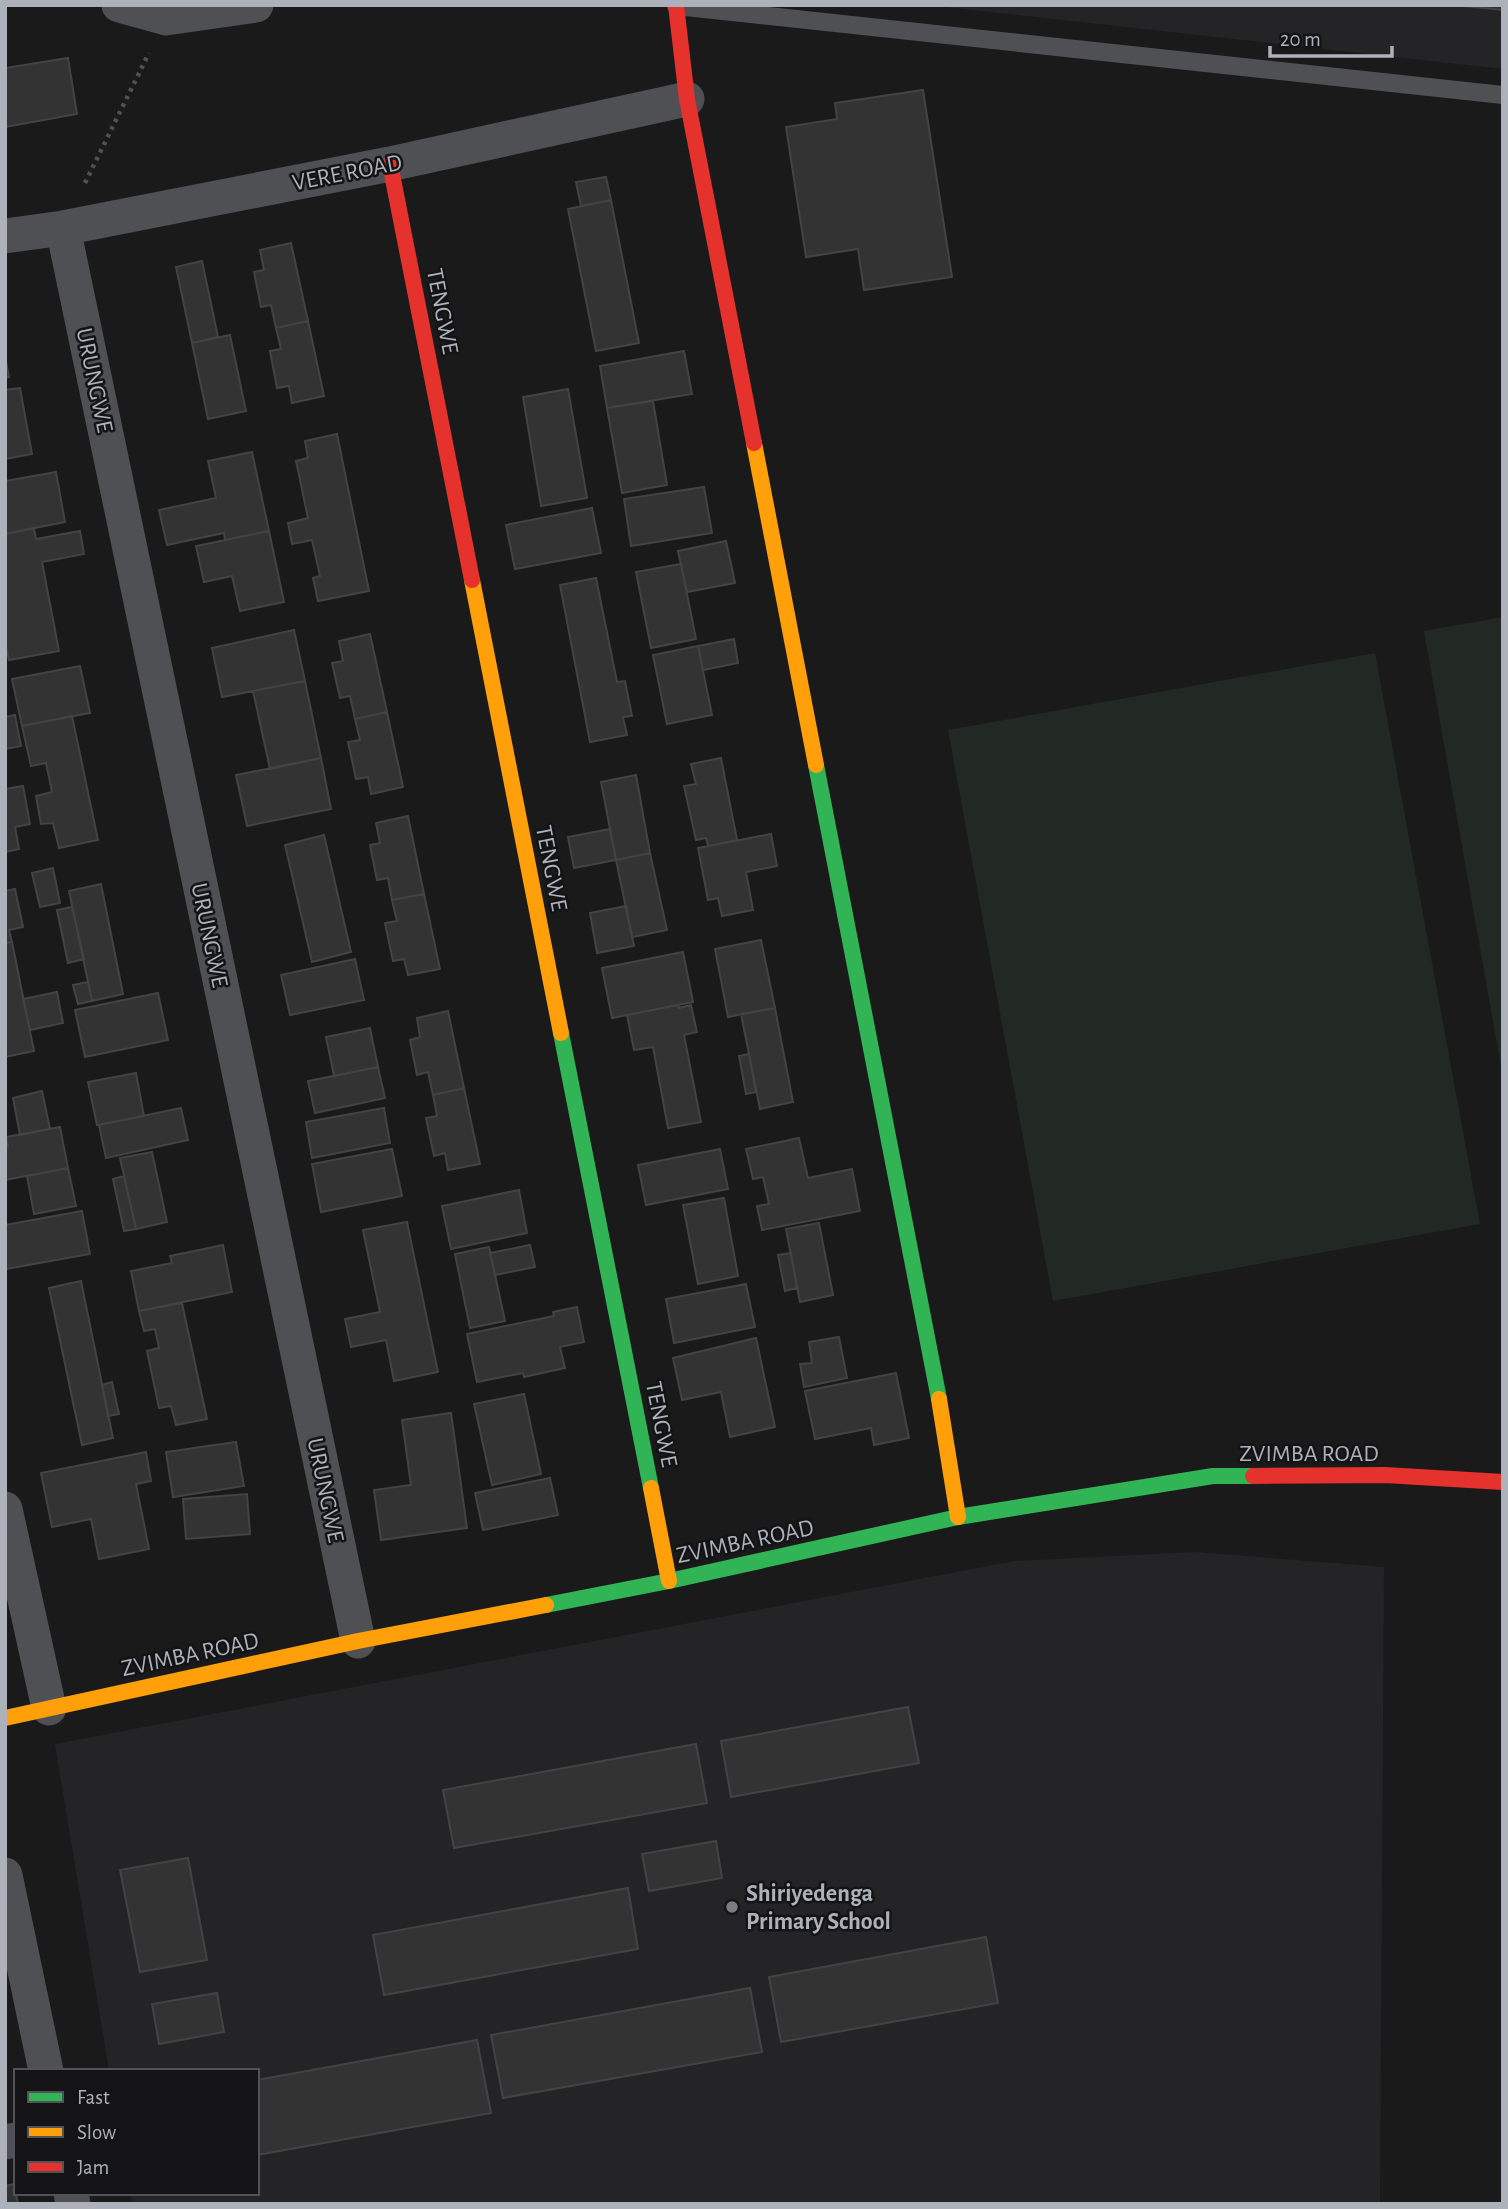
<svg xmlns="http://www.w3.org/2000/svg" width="1508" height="2209" viewBox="0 0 1508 2209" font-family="'Alegreya Sans',sans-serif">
  <rect width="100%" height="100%" fill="#1a1a1a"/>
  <path fill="#242426" d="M928,5H1503V69Z
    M1195,1552L1384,1567L1380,2204H132L130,2193H257V2071H109L55,1744L1014,1561Z"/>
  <path fill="#222924" d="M1503,617V1078L1424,631Z
    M1375,653L1480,1224L1053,1301L948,730Z"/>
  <path fill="#333334" stroke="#434346" stroke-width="2" d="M1454,5H1503V10Z
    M68,58L77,114L5,127V68Z
    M923,90L952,277L864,290L858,249L806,257L786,127L837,119L835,103Z
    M606,177L611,200L581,206L576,182Z
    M611,200L639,343L596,351L568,209Z
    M291,243L308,321L276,328L271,305L261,307L254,272L264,270L260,250Z
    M202,261L218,337L192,343L176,267Z
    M308,321L324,396L292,403L289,386L277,388L270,351L281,349L276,328Z
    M230,335L246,411L208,419L192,343Z
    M684,351L692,394L607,408L600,366Z
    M5,356L9,377L5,378Z
    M20,388L32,454L5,459V390Z
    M568,389L587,498L541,506L523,397Z
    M653,401L667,485L622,493L607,408Z
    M337,434L369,591L318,601L313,578L320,576L312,540L292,544L288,523L308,518L296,461L308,458L305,441Z
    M252,452L269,531L225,540L224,533L167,545L159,510L216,498L208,461Z
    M56,472L65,522L5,534V481Z
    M704,487L712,533L631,546L624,499Z
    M592,508L601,553L515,569L506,525Z
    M34,528L36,539L80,531L84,554L42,562L59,651L9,660L5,642V534Z
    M269,531L284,602L240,611L232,576L204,582L196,546Z
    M726,541L735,583L687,592L678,551Z
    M681,564L696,639L651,648L636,572Z
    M596,578L617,682L625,681L632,716L623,717L627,735L590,742L560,585Z
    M294,630L305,681L222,697L212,648Z
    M370,634L387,712L355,719L350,696L340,698L332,663L343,661L339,641Z
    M734,639L738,663L703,670L698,646Z
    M698,646L712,715L667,724L653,655Z
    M80,666L90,713L22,726L12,679Z
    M305,681L321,758L270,769L253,691Z
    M387,712L403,787L371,794L368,777L356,779L348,742L360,740L355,719Z
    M15,715L21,746L5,749V717Z
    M72,716L98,840L59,848L53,823L41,824L36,796L52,792L46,763L31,766L22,726Z
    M321,758L331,809L247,826L236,775Z
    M721,758L737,840L708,846L706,838L696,840L684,786L696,784L691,764Z
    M636,775L650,853L616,860L601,782Z
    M23,786L30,824L15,827L19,849L5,852V789Z
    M408,816L424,894L392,900L388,878L377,880L370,845L380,843L376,823Z
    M610,829L616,860L574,868L568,837Z
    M771,834L777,866L746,872L753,910L722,916L718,898L708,900L698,848Z
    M324,835L351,952L312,962L285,845Z
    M650,853L667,930L632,937L616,860Z
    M53,868L60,903L40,907L32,873Z
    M101,884L123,994L92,1001L69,891Z
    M15,889L23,927L9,930L12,942L5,943V891Z
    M424,894L440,969L408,975L404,959L393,961L385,923L397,921L392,900Z
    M626,906L634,946L597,953L590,913Z
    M72,907L84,959L68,963L57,910Z
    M761,940L775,1008L728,1017L715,949Z
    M12,942L34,1051L5,1057V943Z
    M683,952L693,1002L612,1018L602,968Z
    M355,959L364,1000L290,1015L281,975Z
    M88,982L92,1001L78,1004L73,985Z
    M57,992L63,1023L30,1030L23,999Z
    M158,993L168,1040L85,1057L75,1010Z
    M678,1005L679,1008L691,1005L697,1032L684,1035L701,1122L668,1128L653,1047L634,1050L627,1015Z
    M775,1008L793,1102L760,1109L741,1014Z
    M448,1011L464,1088L433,1095L428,1072L417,1075L410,1040L420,1037L417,1018Z
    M370,1028L378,1067L334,1076L326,1037Z
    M749,1054L756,1092L746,1094L739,1056Z
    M378,1067L385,1098L315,1113L308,1081Z
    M136,1073L144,1116L97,1125L88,1082Z
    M464,1088L480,1164L448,1170L445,1153L434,1156L426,1118L437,1116L433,1095Z
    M42,1091L50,1129L20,1135L13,1098Z
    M181,1108L188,1140L106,1158L99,1125Z
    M384,1108L390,1143L312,1158L306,1122Z
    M60,1127L68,1168L5,1180V1147L8,1146L6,1137Z
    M799,1138L808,1178L852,1169L860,1211L762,1230L757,1206L769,1204L763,1177L753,1179L746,1149Z
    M392,1149L402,1196L321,1212L312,1164Z
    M720,1149L728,1189L646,1205L638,1165Z
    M152,1152L167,1222L136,1229L120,1158Z
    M68,1168L76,1206L34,1214L27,1176Z
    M124,1176L136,1229L124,1231L113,1179Z
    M519,1190L527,1233L451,1249L442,1206Z
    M724,1198L738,1276L698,1284L683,1205Z
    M82,1211L90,1254L6,1269L5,1225Z
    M407,1222L438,1372L394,1381L386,1340L351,1347L345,1319L380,1312L363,1230Z
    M819,1223L833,1295L800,1302L786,1229Z
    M223,1245L232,1292L139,1311L131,1271L172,1263L170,1256Z
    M530,1245L535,1267L495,1275L490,1253Z
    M489,1247L505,1321L470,1328L455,1254Z
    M791,1253L797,1288L785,1291L778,1255Z
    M81,1281L113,1438L82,1445L49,1288Z
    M746,1284L755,1327L674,1343L666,1299Z
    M182,1303L207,1419L176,1425L171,1406L159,1408L147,1351L159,1348L155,1329L144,1331L139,1311Z
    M577,1307L584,1342L560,1347L565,1368L524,1377L523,1373L477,1382L467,1334L554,1316L553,1312Z
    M839,1337L847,1378L804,1387L800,1364L812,1363L809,1342Z
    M756,1338L775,1427L730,1437L721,1392L682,1400L673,1358Z
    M896,1373L909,1438L874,1445L871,1428L815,1439L805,1391Z
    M112,1382L119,1414L108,1416L102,1385Z
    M524,1394L541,1474L492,1485L474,1404Z
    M451,1413L467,1528L381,1540L374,1490L411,1485L402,1420Z
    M236,1442L244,1486L173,1497L166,1452Z
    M146,1452L151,1481L136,1484L149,1549L99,1559L91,1519L52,1527L41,1473Z
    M550,1478L558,1515L483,1530L475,1493Z
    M247,1494L250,1534L186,1539L183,1499Z
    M908,1707L919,1763L731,1797L721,1741Z
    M696,1744L707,1803L454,1848L443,1790Z
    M716,1841L722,1878L649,1891L642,1854Z
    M188,1858L207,1960L140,1972L120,1870Z
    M628,1888L638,1949L384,1995L373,1935Z
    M986,1937L998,2003L781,2042L769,1977Z
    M750,1988L762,2052L503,2098L491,2035Z
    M217,1993L224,2032L159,2044L152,2004Z
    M477,2040L491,2113L257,2155V2080Z
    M14,2184L18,2204H5V2186Z"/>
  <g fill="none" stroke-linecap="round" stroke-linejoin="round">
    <path stroke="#505154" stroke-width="4.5" stroke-dasharray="3.5 5" stroke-linecap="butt" d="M85,183L149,53"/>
    <path stroke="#4f5053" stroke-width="18" d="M676,6L1503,95"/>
    <path stroke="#4f5053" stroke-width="35" d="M119,5L166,18L256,5
      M63,228L358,1641
      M5,236L63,228L390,164L687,99
      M5,1509L49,1708
      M5,1875L46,2071
      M5,2142L16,2140
      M71,2193L73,2204"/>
    <path stroke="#30b455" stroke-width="16" d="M816,765L939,1399
      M561,1033L651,1488
      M546,1605L669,1581L958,1517L1213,1476H1253"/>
    <path stroke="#ff9f0a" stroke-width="16" d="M754,443L816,765
      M472,580L561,1033
      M939,1399L958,1517
      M651,1488L669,1581
      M5,1718L358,1641L546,1605"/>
    <path stroke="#e5322d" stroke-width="16" d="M676,5L687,99L754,443
      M390,164L472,580
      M1253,1476L1385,1475L1503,1482"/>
  </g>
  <circle fill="#7a7c82" stroke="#141416" stroke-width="2.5" cx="732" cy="1907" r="7"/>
  <g text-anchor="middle" stroke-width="5" stroke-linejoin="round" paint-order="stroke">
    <g font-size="24" fill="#adb1ba" stroke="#141416">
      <text transform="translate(347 172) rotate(-11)" y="8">VERE ROAD</text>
      <text transform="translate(443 311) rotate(79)" y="8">TENGWE</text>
      <text transform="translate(95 380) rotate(78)" y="8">URUNGWE</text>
      <text transform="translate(552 868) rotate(79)" y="8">TENGWE</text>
      <text transform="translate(210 935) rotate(78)" y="8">URUNGWE</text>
      <text transform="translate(662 1424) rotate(79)" y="8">TENGWE</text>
      <text x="1309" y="1461">ZVIMBA ROAD</text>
      <text transform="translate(326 1490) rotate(78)" y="8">URUNGWE</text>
      <text transform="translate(745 1541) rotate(-12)" y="8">ZVIMBA ROAD</text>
      <text transform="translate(190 1654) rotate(-12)" y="8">ZVIMBA ROAD</text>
    </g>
    <g font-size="24" font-weight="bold" fill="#adb1ba" stroke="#141416" text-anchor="start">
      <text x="746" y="1901">Shiriyedenga<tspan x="746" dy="28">Primary School</tspan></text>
    </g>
  </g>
  <rect width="1508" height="2209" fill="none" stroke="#adb1ba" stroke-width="14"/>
  <rect x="14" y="2069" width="245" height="126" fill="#141416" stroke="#515358" stroke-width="2"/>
  <rect x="28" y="2092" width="35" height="10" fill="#30b455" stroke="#515358" stroke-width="2"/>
  <text x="77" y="2104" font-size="21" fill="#adb1ba">Fast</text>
  <rect x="28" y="2127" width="35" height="10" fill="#ff9f0a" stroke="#515358" stroke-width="2"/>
  <text x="77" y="2139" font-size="21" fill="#adb1ba">Slow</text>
  <rect x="28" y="2162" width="35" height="10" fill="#e5322d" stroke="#515358" stroke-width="2"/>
  <text x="77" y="2174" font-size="21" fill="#adb1ba">Jam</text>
  <path d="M1270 46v10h122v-10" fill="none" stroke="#adb1ba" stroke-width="3.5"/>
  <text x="1280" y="46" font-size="21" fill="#adb1ba" stroke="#141416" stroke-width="5" paint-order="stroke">20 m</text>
</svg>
